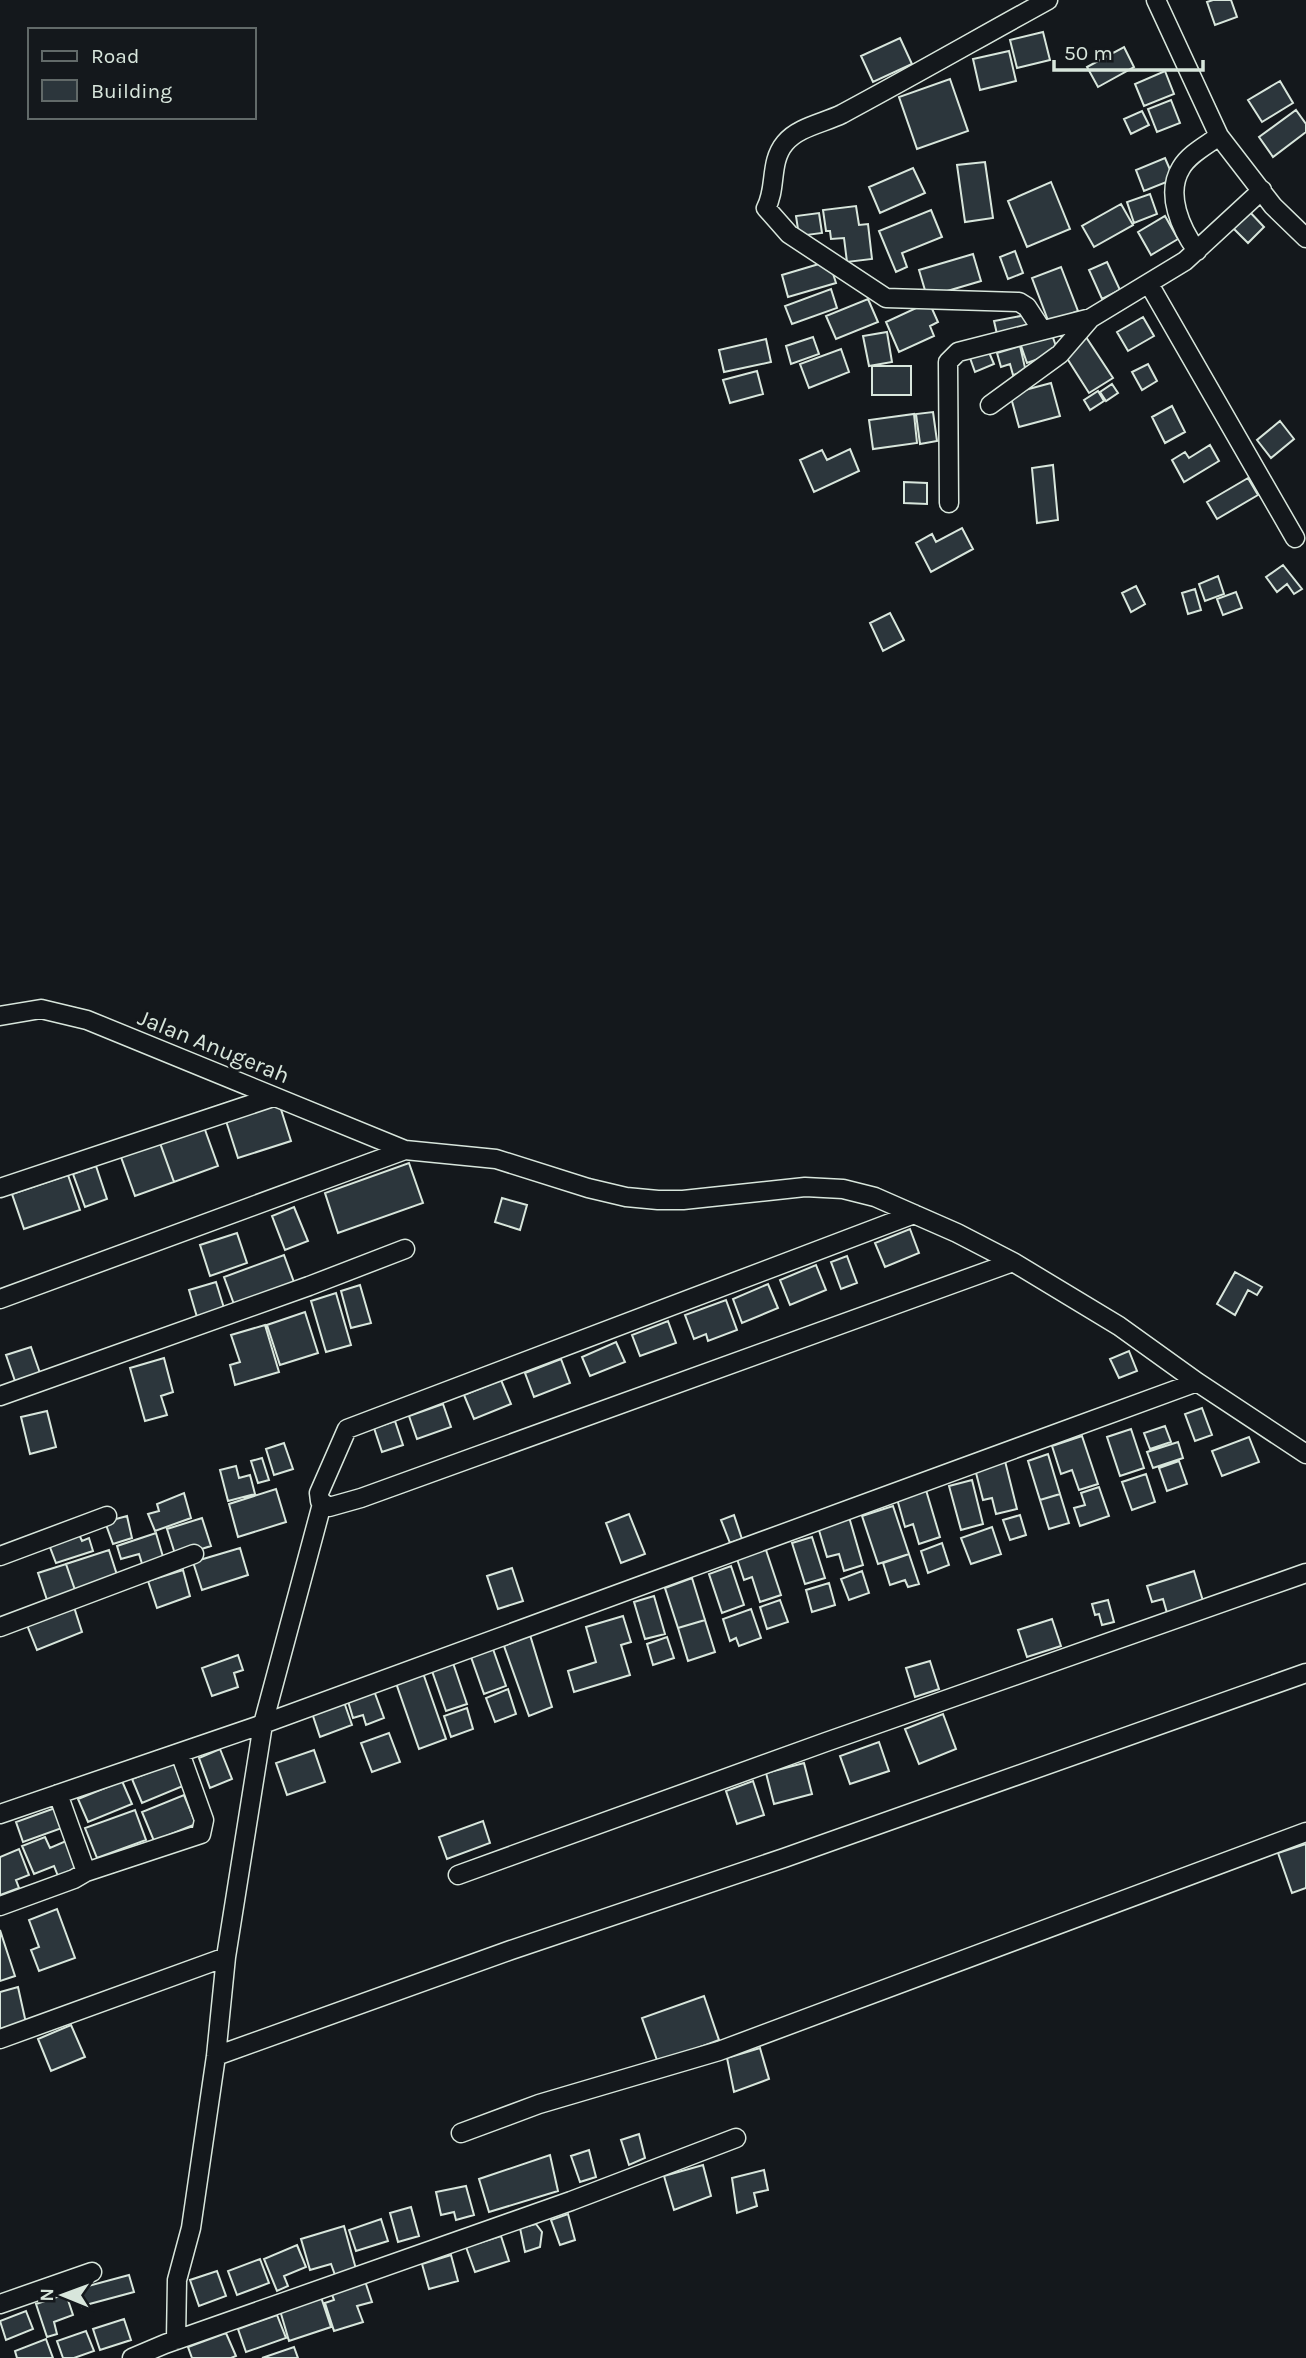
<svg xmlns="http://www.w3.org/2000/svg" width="1306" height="2358" viewBox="0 0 1306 2358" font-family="Karla,sans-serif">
  <rect width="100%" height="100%" fill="#14181c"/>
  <path fill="#2c363c" stroke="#d8e6dc" stroke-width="2" d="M1213,0H1231L1237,17L1215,25L1207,2Z
    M1043,32L1050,60L1017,68L1010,40Z
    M900,38L912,64L873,82L861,56Z
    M1124,47L1134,67L1098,87L1087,67Z
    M1009,51L1016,81L980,90L973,59Z
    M1165,71L1174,94L1144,106L1135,84Z
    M950,79L968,131L917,149L899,97Z
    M1280,81L1293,103L1262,122L1248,100Z
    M1171,100L1180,123L1157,132L1148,109Z
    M1296,110L1306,124V132L1273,157L1259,137Z
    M1142,111L1149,125L1131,134L1124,119Z
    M1165,158L1174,179L1144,191L1136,170Z
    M985,162L993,218L965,222L957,165Z
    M913,168L925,193L880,213L869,187Z
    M1051,182L1070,229L1027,247L1008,201Z
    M1150,194L1157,214L1134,223L1127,202Z
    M1121,204L1133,225L1094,247L1082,226Z
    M856,206L859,225L868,224L872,259L847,262L844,238L831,239L830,231H826L823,210Z
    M931,210L942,237L902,253L907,267L896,272L879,231Z
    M1248,210L1264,227L1248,243L1231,226Z
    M819,213L822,233L799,236L796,216Z
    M1165,216L1178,239L1151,255L1138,232Z
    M1015,251L1023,273L1008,279L1000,257Z
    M973,254L981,281L927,297L919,270Z
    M829,261L836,283L788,297L782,275Z
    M1107,262L1120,290L1102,299L1089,270Z
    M1061,267L1078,311L1049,323L1032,278Z
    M831,289L837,308L792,324L785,306Z
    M868,299L878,322L836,339L826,316Z
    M929,302L938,322L930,326L934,336L899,352L886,322Z
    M1026,315L1029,328L997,334L994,321Z
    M1143,317L1154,336L1128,351L1117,332Z
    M1050,329L1058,352L1027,363L1019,340Z
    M887,332L892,362L869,366L863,336Z
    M813,337L819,354L791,364L786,346Z
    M1086,337L1113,378L1089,393L1063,352Z
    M766,339L771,362L724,372L719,350Z
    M1020,346L1026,372L1013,375L1010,364L1001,367L997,353Z
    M841,349L849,372L809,388L800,364Z
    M988,350L994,364L975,372L970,358Z
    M1148,364L1157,381L1142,390L1132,372Z
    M872,366H911V395H872Z
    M757,371L763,394L730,403L723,380Z
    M1051,383L1060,416L1019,427L1010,394Z
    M1112,384L1118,393L1106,401L1100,392Z
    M1098,391L1104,401L1090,410L1084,400Z
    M1172,406L1185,432L1165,443L1152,417Z
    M933,412L937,441L920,444L916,414Z
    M914,414L917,443L873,449L869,420Z
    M1280,421L1294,439L1271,458L1257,440Z
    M1210,445L1219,461L1184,482L1172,460L1185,452L1189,458Z
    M850,449L859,471L814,492L800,460L822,450L827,460Z
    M1053,465L1058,520L1037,523L1032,468Z
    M1248,478L1258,495L1217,519L1207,502Z
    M904,482L927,483V504L904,503Z
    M962,528L973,549L931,572L916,543L932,534L936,542Z
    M1283,565L1302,589L1294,594L1287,584L1277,592L1266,577Z
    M1218,576L1224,594L1205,601L1199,584Z
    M1136,586L1145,604L1131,612L1122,593Z
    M1195,589L1201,610L1188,614L1182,593Z
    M1236,592L1242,608L1223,615L1217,599Z
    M890,613L904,640L883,651L870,623Z
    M279,1103L291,1141L238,1158L226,1121Z
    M204,1127L218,1166L174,1182L160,1143Z
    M160,1143L174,1182L135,1196L121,1157Z
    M409,1163L423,1203L338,1233L325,1193Z
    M96,1166L107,1199L85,1207L73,1174Z
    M68,1175L80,1210L24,1229L12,1194Z
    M502,1198L527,1205L520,1230L495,1222Z
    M294,1207L308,1241L285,1250L272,1216Z
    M910,1229L919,1253L885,1267L875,1243Z
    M237,1233L247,1263L210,1276L200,1245Z
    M284,1255L295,1285L235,1307L224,1277Z
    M847,1256L857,1283L841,1289L831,1262Z
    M816,1265L826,1290L790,1305L780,1280Z
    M1235,1272L1262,1287L1257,1295L1248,1290L1235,1315L1217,1304Z
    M216,1282L224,1308L197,1317L189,1290Z
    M768,1284L778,1308L742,1323L733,1299Z
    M360,1285L371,1323L351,1328L341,1291Z
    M336,1293L351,1345L326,1352L311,1301Z
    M726,1300L737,1330L708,1341L706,1334L694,1339L685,1315Z
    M305,1312L318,1353L280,1365L267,1325Z
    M668,1321L676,1343L640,1356L632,1335Z
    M265,1325L279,1372L235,1385L230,1365L240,1362L231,1335Z
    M616,1342L625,1362L590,1376L582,1357Z
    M31,1347L40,1373L15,1381L6,1355Z
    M1129,1351L1137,1371L1119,1378L1110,1359Z
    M164,1358L173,1392L161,1396L167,1415L145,1421L130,1368Z
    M561,1359L570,1383L534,1397L525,1373Z
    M501,1380L511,1404L474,1419L464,1395Z
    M443,1404L451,1427L417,1439L409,1416Z
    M1202,1408L1212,1435L1195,1441L1185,1414Z
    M47,1411L56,1447L30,1454L21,1417Z
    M395,1421L403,1445L382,1452L374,1428Z
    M1165,1426L1171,1442L1150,1449L1144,1433Z
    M1131,1429L1144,1468L1120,1476L1107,1437Z
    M1082,1436L1098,1484L1079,1490L1072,1470L1061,1474L1052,1446Z
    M1249,1437L1259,1462L1222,1476L1212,1451Z
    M1178,1442L1183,1458L1153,1468L1147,1452Z
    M284,1443L293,1469L274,1475L266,1449Z
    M1048,1454L1060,1494L1040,1500L1028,1461Z
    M262,1458L269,1480L258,1483L251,1461Z
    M1005,1461L1017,1509L996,1514L992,1498L983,1500L975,1469Z
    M1179,1461L1187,1484L1167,1491L1159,1468Z
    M236,1466L239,1478L250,1475L255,1494L228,1501L220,1470Z
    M1146,1474L1155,1502L1132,1510L1122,1482Z
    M972,1480L983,1524L961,1530L949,1486Z
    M1099,1487L1109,1516L1080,1526L1074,1508L1085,1505L1081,1493Z
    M276,1489L286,1522L238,1537L229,1504Z
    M926,1490L940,1537L919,1544L913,1524L905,1527L897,1499Z
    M184,1493L191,1518L155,1531L148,1514L159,1511L157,1504Z
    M1060,1494L1069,1523L1049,1529L1040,1500Z
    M893,1506L909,1554L878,1564L862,1516Z
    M629,1514L645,1554L621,1563L606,1523Z
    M734,1515L742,1539L730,1543L721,1520Z
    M1020,1515L1026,1535L1010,1540L1003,1520Z
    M127,1516L132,1538L113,1544L105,1522Z
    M849,1517L863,1565L844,1571L839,1554L827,1557L818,1527Z
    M202,1518L211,1546L176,1557L167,1529Z
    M992,1527L1001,1554L971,1564L961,1538Z
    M78,1532L82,1541L89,1538L93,1551L56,1563L48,1542Z
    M156,1533L164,1560L143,1567L139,1554L121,1559L117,1546Z
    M812,1537L825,1578L805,1584L792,1543Z
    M942,1543L949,1565L928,1573L921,1551Z
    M765,1547L781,1595L760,1602L752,1577L744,1580L736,1556Z
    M240,1548L248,1575L202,1590L193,1562Z
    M109,1550L117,1575L75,1590L66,1564Z
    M909,1554L919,1584L908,1587L905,1580L890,1585L883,1563Z
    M66,1564L75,1590L47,1600L38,1573Z
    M731,1566L744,1605L722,1613L709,1574Z
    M512,1568L523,1601L498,1609L487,1576Z
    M183,1570L190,1596L157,1608L148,1581Z
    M862,1571L869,1593L849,1600L841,1579Z
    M1194,1571L1203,1601L1167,1613L1163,1599L1152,1602L1147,1586Z
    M692,1578L705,1620L678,1628L665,1588Z
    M829,1583L835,1605L812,1612L806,1590Z
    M654,1596L665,1634L645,1639L634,1602Z
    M780,1600L788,1622L767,1629L760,1607Z
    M1108,1600L1114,1622L1102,1625L1099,1614L1095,1615L1092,1604Z
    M74,1607L82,1632L37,1650L27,1625Z
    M751,1609L761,1638L739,1646L736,1638L730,1641L723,1619Z
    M623,1616L631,1642L621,1645L630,1675L574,1692L568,1671L596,1662L586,1627Z
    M1052,1619L1061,1646L1027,1657L1018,1630Z
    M705,1620L715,1652L688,1661L678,1628Z
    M530,1635L552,1707L529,1716L504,1646Z
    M667,1637L674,1658L653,1665L647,1644Z
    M493,1649L506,1686L484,1694L471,1657Z
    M238,1655L243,1670L234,1673L238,1687L212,1696L202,1668Z
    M930,1661L939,1689L915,1697L906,1668Z
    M453,1663L467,1704L446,1711L432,1671Z
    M423,1673L446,1739L419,1749L396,1683Z
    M373,1688L384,1718L366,1725L363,1715L353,1718L347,1698Z
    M508,1689L516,1714L495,1722L486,1698Z
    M343,1699L352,1725L320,1737L311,1710Z
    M467,1708L473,1729L451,1737L444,1716Z
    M943,1714L956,1749L919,1764L905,1729Z
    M389,1733L400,1762L372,1772L361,1743Z
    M879,1742L889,1771L850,1784L840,1756Z
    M220,1749L232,1779L210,1788L199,1758Z
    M314,1750L325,1782L287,1795L276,1763Z
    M174,1763L183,1786L142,1803L132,1779Z
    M804,1763L812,1794L774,1804L766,1773Z
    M122,1781L132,1804L88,1822L78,1799Z
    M753,1781L764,1815L737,1824L726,1791Z
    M184,1795L196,1824L154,1841L142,1812Z
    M55,1808L62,1828L23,1842L16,1822Z
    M135,1810L146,1840L97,1858L85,1828Z
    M483,1821L490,1843L447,1859L439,1837Z
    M45,1837L50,1848L66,1841L77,1868L58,1876L54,1866L34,1874L22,1846Z
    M1306,1844V1888L1292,1893L1278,1853Z
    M19,1849L29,1875L16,1880L19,1888L0,1895V1857Z
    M57,1909L75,1958L39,1971L31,1950L39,1947L29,1920Z
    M0,1930L15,1976L0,1981Z
    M18,1987L26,2023L0,2029V1992Z
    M704,1996L719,2040L658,2063L642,2018Z
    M71,2025L85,2057L51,2071L38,2039Z
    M760,2048L769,2079L734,2092L727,2058Z
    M639,2134L645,2158L629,2165L621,2140Z
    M589,2150L596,2177L580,2182L571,2156Z
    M550,2155L558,2191L489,2212L479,2179Z
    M703,2165L711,2196L674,2210L664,2176Z
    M764,2170L768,2190L754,2193L757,2206L737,2213L732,2178Z
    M466,2186L474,2215L456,2220L454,2212L441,2215L436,2192Z
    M411,2207L419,2236L398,2242L390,2213Z
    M568,2214L575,2240L560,2245L551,2220Z
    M381,2219L388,2241L356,2251L349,2230Z
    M536,2224L542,2232L540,2247L525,2252L520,2228Z
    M344,2226L356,2269L335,2275L331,2264L310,2270L301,2239Z
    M501,2236L509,2261L475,2272L466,2247Z
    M297,2245L306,2267L284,2276L288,2286L277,2291L264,2259Z
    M451,2255L458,2281L429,2289L422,2264Z
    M260,2259L269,2283L237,2295L228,2271Z
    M217,2271L226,2296L199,2306L190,2280Z
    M129,2275L134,2292L82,2306L77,2289Z
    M365,2281L372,2302L357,2306L363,2322L334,2331L325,2303L334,2300L331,2292Z
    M66,2294L73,2315L54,2322L57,2334L47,2337L36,2304Z
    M320,2294L331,2327L289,2341L279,2307Z
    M26,2311L33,2329L6,2340L0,2321Z
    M277,2315L286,2338L246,2352L238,2329Z
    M124,2319L131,2340L100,2350L93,2329Z
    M86,2331L94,2351L74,2358H63L57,2341Z
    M226,2333L236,2356L231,2358H192L188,2347Z
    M46,2339L53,2358H17L15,2351Z
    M294,2347L298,2358H262Z"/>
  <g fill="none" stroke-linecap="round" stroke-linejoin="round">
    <g stroke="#d8e6dc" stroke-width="21">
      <path id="street" d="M1156,0L1219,136L1273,206L1306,238
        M1197,251C1181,229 1165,194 1181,168C1189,154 1207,145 1219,136
        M1149,284L1295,538
        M1042,330L1027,307L1019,302L886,298L789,234L766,208C777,188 769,162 785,143C798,127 824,123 842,114C911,77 979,38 1048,0
        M990,405L1060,354L1091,318L1185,261L1262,190
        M949,503L948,362L958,352L1091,318
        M0,1016L41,1009L87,1020L405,1150
        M0,1188L273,1097
        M914,1214L347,1429L319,1493L320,1501L329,1507L361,1498L1013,1262
        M0,1299L405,1150L496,1159L588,1188L626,1197L658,1200H683L805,1187L843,1189L875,1197L957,1233L1013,1262L1119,1326L1197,1382L1306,1454
        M0,1396L309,1286L405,1249
        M0,1556L107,1516
        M0,1627L194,1554
        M0,1814L263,1724L1197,1382
        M86,1872L201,1834L204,1820L180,1753
        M458,1875L826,1742L1306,1573
        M0,1906L74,1879L86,1872L58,1794
        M0,2039L226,1957
        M216,2056L511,1950L784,1858L1306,1673
        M461,2133L539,2104L719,2051L1306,1832
        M0,2304L92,2272
        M176,2340L177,2280L191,2228L216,2056L226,1957L263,1724L322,1504
        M132,2358L165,2344L571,2201L736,2138"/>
    </g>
    <use href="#street" stroke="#14181c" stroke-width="18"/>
  </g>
  <g text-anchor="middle" stroke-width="5" stroke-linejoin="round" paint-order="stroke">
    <g font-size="23" fill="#d8e6dc" stroke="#14181c">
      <text transform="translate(214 1046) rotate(22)" y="8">Jalan Anugerah</text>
    </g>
  </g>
  <rect x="28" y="28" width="228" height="91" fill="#14181c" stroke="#626a69" stroke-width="2"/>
  <rect x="42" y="51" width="35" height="10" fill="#14181c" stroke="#626a69" stroke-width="2"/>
  <text x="91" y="63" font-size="21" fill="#d8e6dc">Road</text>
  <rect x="42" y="80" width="35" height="21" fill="#2c363c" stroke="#626a69" stroke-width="2"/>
  <text x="91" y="98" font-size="21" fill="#d8e6dc">Building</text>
  <g transform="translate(63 2295) rotate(271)" stroke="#14181c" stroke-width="5" paint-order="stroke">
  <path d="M0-5L12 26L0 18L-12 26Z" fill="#d8e6dc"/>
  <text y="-10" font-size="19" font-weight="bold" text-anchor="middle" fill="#d8e6dc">N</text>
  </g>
  <path d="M1054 60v10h149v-10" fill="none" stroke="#d8e6dc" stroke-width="3.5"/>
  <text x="1064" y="60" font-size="21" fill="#d8e6dc" stroke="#14181c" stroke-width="5" paint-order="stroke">50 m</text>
</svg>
